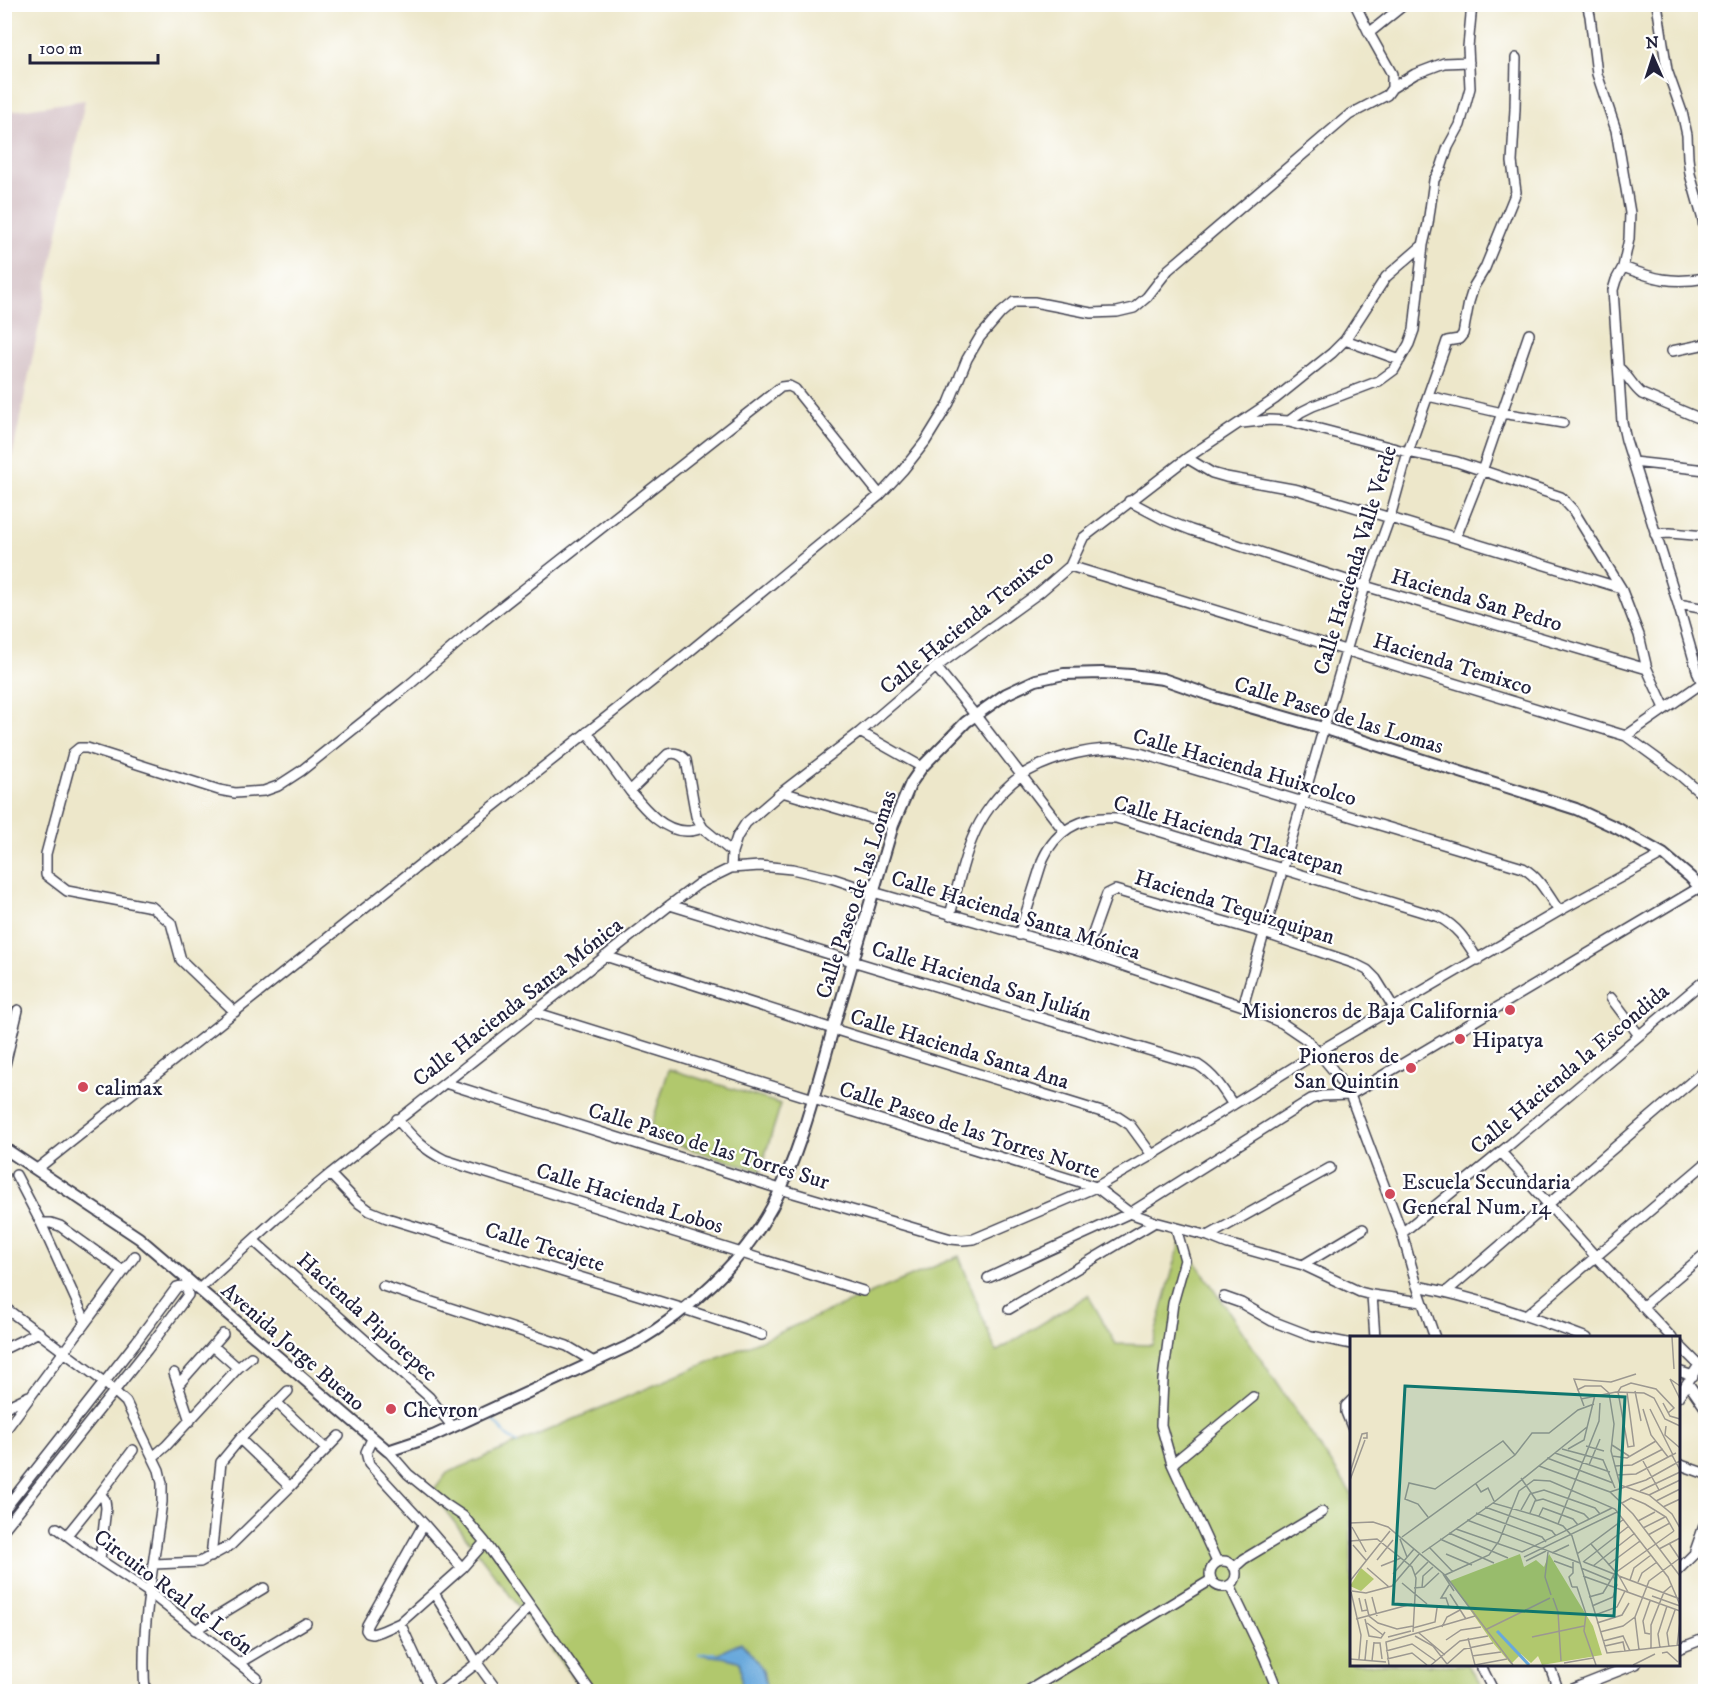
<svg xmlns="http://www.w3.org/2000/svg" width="1710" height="1696" viewBox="0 0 1710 1696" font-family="'IM FELL DW Pica',serif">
  <rect width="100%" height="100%" fill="#fff"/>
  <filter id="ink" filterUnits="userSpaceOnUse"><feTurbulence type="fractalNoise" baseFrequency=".0167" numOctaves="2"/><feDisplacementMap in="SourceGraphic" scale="12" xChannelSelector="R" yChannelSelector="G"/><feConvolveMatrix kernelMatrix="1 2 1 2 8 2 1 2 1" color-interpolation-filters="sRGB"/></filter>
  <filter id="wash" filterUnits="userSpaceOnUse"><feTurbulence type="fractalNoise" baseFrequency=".008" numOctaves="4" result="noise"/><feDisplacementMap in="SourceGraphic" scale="24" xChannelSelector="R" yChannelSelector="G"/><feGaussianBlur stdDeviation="1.35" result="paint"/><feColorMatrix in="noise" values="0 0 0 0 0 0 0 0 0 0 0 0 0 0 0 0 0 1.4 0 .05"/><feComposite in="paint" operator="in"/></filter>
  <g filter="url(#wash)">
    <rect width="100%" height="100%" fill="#ede7ca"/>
    <path fill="#d2bec2" d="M85,100L5,492V112Z"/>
    <path fill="#b1c86d" stroke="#6a7554" stroke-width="1.5" d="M669,1069L781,1104L760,1171L648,1136Z
      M1181,1240L1351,1493L1352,1664L1467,1665L1486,1691H583L432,1493L447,1473L959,1256L996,1352L1088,1295L1116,1344L1152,1345Z"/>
    <path fill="#69a9dc" stroke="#46668c" stroke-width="1.5" d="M741,1643C745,1647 762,1666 763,1671C765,1678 765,1685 768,1691H742L740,1662C727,1656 713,1657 699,1654L718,1653Z"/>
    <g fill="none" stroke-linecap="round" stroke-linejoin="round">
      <path stroke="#69a9dc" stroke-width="2" d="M490,1417L507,1436L517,1443
        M699,1654L715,1653"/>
    </g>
  </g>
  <g filter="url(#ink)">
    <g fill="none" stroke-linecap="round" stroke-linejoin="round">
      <g stroke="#404050" stroke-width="12">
        <path id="minor" d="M1355,4L1369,33L1392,74V88
          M1587,4L1590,16L1597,74L1616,130L1630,213L1629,239L1623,267L1616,280L1613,290L1622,422L1626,440L1678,604L1698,674L1702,683L1706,685
          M1657,4L1667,70L1682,112L1687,135L1688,158L1690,174L1703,220L1706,244
          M1369,33L1405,4
          M1623,267C1655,279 1671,284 1706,278
          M1345,340L1400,360
          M1672,351L1706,344
          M1618,367C1628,375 1632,386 1642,394L1706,421
          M1428,396L1502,413L1563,423
          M1289,421L1301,412L1313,406L1379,381L1394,370L1409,344L1414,330L1423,245L1428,224L1434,180L1441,168L1448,147L1460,125L1470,88L1468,47L1472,4
          M1242,423L1270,420L1289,421L1408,452L1457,462L1561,497L1573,510L1621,588L1639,635L1647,669L1665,708
          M1187,458L1212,473L1226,477L1298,490L1621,588
          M1633,462L1706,470
          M1129,501L1163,519L1191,530L1365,586L1647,669
          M1655,534L1670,533L1706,536
          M1456,537L1482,471L1529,334
          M1070,566L1626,736L1681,776L1706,798
          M1678,604L1706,609
          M936,667L976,716L1064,831
          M587,732L630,791L668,754C676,752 680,754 686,760L696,816L703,828L732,852
          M860,732L922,767
          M1626,736L1702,683H1706
          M630,791C644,808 664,833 689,831C694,831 699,829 703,828
          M782,792L893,825
          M731,868L732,852L737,837L746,823L782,792L860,732L936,667L1040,592L1070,566L1083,538L1187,458L1275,399L1332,353L1345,340L1386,277L1423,245
          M670,905L852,961L1198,1065C1214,1075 1223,1089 1233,1105
          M950,915C957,890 962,863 972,839C981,816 999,792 1019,777C1043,760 1086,748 1116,749C1125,750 1134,752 1143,754L1523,868C1540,878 1548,895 1559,911
          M1019,935L1043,859C1057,828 1084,816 1116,818L1439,917C1459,928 1466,941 1478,960
          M1086,953L1107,894L1115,890L1264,933L1353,963L1367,970L1376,979L1394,1008
          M605,956L833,1029L1118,1117L1130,1125L1152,1155
          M1611,998L1638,1034
          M1243,1006L1365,586L1390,517L1408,452L1445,347L1447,341L1459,339L1463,334L1469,302L1474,286L1485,268L1516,192L1512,162L1515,109L1516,58
          M235,1012L181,960L171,923L152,907L67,891L46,875V854L73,753L79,748H87L219,790L235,793L264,791L278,786L301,771L409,685L482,622L781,387L789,386L795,389L880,495
          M534,1012L1096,1187L1130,1213L1155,1222L1208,1236L1228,1244L1303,1265L1360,1292L1372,1295L1422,1302
          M4,1069L18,1010
          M445,1083L780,1189L951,1239L962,1240L974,1239L1096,1187L1152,1155L1318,1052L1559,911L1663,854
          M397,1119C413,1138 423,1149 445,1160L863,1291
          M1501,1152L1596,1257L1672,1338
          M37,1169L467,827L684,656L880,495L903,470L925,442L949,403L967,359L980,337L1001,313L1014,302H1034L1091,313L1117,312L1134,308L1147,297L1168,270L1349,115L1387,95L1392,88L1415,74L1444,63L1469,62
          M330,1174L356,1201L370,1211L387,1218L684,1309L762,1335
          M16,1175L41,1223L86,1322
          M41,1223H51L60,1226L123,1271
          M1176,1228L1185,1260L1173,1303L1163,1380L1161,1425L1172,1464L1217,1562
          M1402,1233L1501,1152L1706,979
          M1208,1236L1330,1168
          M253,1240L429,1397L452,1426
          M1303,1265L1363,1229
          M988,1278L1130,1213L1311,1099L1322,1096L1350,1095L1700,887
          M383,1286L567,1346L594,1362
          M1417,1286C1475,1297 1531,1317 1587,1338
          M199,1289L276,1219L330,1174L670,905L698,884L731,868L760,866L792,869L831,878L873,892L1086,953L1243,1006L1282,1023L1307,1040L1318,1052L1333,1070L1350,1095L1402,1233L1417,1286L1435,1338
          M1446,1292L1706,1069
          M1372,1295L1375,1338
          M1224,1297L1241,1303L1272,1321L1311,1336L1352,1344
          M4,1307L104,1382L126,1402L159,1470L162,1483V1502C154,1564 140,1629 145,1692
          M1642,1307L1706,1253
          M1009,1309L1155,1222
          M1526,1316L1706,1163
          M1678,1344L1699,1365L1706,1369
          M213,1346L238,1368
          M4,1349L39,1332
          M1678,1371L1693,1376
          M174,1373L190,1421
          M1688,1383L1706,1409
          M178,1385L223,1334
          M1678,1397L1699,1365L1706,1360
          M1352,1400L1346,1406V1412L1352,1427
          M276,1402L326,1449
          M4,1408L29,1396
          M4,1432L135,1256
          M240,1439L290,1487
          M372,1439L366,1452L369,1464L424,1524L462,1568
          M388,1451L408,1474L445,1504L463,1516L485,1542L591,1692
          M153,1457L166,1446L238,1368L251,1357
          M1172,1464L1253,1397
          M1678,1464L1706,1474
          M4,1510L136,1342L177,1287C184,1285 188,1288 188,1295L147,1350L4,1529
          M424,1524L367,1625L366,1630L368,1633L373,1634L382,1631L400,1623L462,1568L485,1542
          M57,1528L100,1560L150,1593L257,1678
          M67,1535L100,1494L133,1450
          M211,1557L221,1462L240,1439L288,1391
          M100,1560L106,1508L105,1500L100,1494
          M1210 1574a13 13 0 1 1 26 0a13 13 0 1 1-26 0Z
          M154,1564L200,1562L231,1545L290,1487L339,1436
          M1235,1567L1244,1559L1322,1512
          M1678,1570L1694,1554L1706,1520
          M1230,1586L1265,1659L1278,1692
          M434,1593L477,1663L498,1692
          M400,1623L432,1692
          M195,1630L264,1588
          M1678,1649L1706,1638
          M239,1663L306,1623
          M1480,1664L1494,1692
          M1549,1664L1559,1692
          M440,1692L477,1663L530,1606
          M1026,1692L1211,1580
          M1565,1692L1636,1664"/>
      </g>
      <g stroke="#404050" stroke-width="14">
        <path id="major" d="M4,1148L139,1238L388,1451L433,1436L635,1343C689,1311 742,1263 772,1207C802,1149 817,1084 835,1022C854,956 874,891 893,825L911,783L922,767L966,722L1006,694L1036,680L1064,674L1102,673L1131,675L1163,679L1215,697L1323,728L1576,809L1617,828L1663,854L1690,877L1706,894"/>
      </g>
      <use href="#minor" stroke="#fff" stroke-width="9"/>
      <use href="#major" stroke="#fff" stroke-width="10"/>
    </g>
  </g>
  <g fill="#d1495b" stroke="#fff" stroke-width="2">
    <circle cx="1510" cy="1010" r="6"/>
    <circle cx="1460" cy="1039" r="6"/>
    <circle cx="1411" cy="1068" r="6"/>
    <circle cx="83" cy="1087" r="6"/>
    <circle cx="1390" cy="1194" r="6"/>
    <circle cx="391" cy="1409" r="6"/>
  </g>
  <g text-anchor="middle" stroke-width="4.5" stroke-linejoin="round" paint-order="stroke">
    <g font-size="22" fill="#22223b" stroke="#fff">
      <text transform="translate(1354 560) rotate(-73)" y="8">Calle Hacienda Valle Verde</text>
      <text transform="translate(1477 599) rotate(16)" y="8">Hacienda San Pedro</text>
      <text transform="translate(966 621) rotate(-39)" y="8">Calle Hacienda Temixco</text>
      <text transform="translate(1453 663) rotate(17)" y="8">Hacienda Temixco</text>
      <text transform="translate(1339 714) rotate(17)" y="8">Calle Paseo de las Lomas</text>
      <text transform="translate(1245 766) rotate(16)" y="8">Calle Hacienda Huixcolco</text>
      <text transform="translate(1229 834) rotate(16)" y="8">Calle Hacienda Tlacatepan</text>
      <text transform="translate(855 894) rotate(-72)" y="8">Calle Paseo de las Lomas</text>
      <text transform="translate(1235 906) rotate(17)" y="8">Hacienda Tequizquipan</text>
      <text transform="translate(1016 914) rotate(17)" y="8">Calle Hacienda Santa Mónica</text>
      <text transform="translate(982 980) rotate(17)" y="8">Calle Hacienda San Julián</text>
      <text transform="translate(517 1001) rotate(-38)" y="8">Calle Hacienda Santa Mónica</text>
      <text transform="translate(960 1048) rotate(17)" y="8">Calle Hacienda Santa Ana</text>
      <text transform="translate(1569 1068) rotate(-40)" y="8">Calle Hacienda la Escondida</text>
      <text transform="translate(970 1129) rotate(18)" y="8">Calle Paseo de las Torres Norte</text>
      <text transform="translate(709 1145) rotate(17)" y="8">Calle Paseo de las Torres Sur</text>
      <text transform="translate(630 1197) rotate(17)" y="8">Calle Hacienda Lobos</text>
      <text transform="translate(545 1246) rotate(17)" y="8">Calle Tecajete</text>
      <text transform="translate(368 1316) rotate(42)" y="8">Hacienda Pipiotepec</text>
      <text transform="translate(294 1346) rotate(41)" y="8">Avenida Jorge Bueno</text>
      <text transform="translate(174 1591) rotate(37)" y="8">Circuito Real de León</text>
    </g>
    <g font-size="22" fill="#22223b" stroke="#fff" text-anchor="start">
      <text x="1498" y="1018" text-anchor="end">Misioneros de Baja California</text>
      <text x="1472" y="1047">Hipatya</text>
      <text x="1399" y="1063" text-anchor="end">Pioneros de<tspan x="1399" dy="25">San Quintin</tspan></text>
      <text x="95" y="1095">calimax</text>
      <text x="1402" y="1189">Escuela Secundaria<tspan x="1402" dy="25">General Num. 14</tspan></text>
      <text x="403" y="1417">Chevron</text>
    </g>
  </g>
  <g transform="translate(1350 1336)">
    <rect width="330" height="330" fill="#ede7ca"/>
    <path d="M170,218L174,231L186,224L194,231L199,218L243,290L252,319L192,329L188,320L181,327L171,318L161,328L143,307L100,245ZM11,232L24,243L11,255L0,250Z" fill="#b1c86d"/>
    <path fill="none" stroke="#69a9dc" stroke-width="3" d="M147,295L179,329"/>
    <path fill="none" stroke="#9c9891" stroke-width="1.5" d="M322,1L324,33M330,50L320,43L330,63M227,54L235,50H251L259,57M285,55L291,85M277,56L284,110L278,111L268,56L271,51L281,47L306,53L324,72L318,77M259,57L264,88L261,115L270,149L299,159L322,178L330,192M231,63L266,56L294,57L304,62L315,83L330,90M313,67L320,80L330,83M234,70L224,43L261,46L286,38M293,73L301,99L318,121M300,73L323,119M316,90L315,99L330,112M262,109L279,120M236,110L254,115M212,113L253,124L265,152M218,113L234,104L245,59M205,117L260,136M326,117L322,119L330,134M262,120L277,122L306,105M197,122L263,147M293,125L309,154M239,129L250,103M189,130L260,156L283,178L330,240M265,130L282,129L313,113M0,137L12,98L17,97V102H13M267,139L286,138L322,119M171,142L186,164M0,144L15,104M126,148L131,156L138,152L144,165M290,155L330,136M260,156L296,144L330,125M299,159L330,144M306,165L330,153M143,167L237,91M272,167L281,162L295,168L316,181L324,195M135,171L202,195L206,200M313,171L330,163M171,174L180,158L194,154L245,172L250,178M126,177L192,201L196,206M180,177L185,165L193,163L234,178L239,183M189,180L193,172L223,183L228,189M78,181L68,168L55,163L59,147L85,153L153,105L165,119M117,184L230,227M288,185L305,176M0,187L23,186L38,191L95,239L139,219L149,205L169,155L184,144L200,145L265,173L318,241L330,269M208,188L249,85L250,67M2,191L16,216M293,192L315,181M106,193L172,216L262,172M99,197L158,222M298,199L320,187M52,201L165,119L182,97H199L228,74L244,68M50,203L57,221M90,203L144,227M0,205L27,203L62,231L66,242L63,296M319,207L329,222M241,208L269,240L330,263M3,209L16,224M79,211L103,236M309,213L330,202M198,216L195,241L201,259M72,217L143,167L188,180L213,190L222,200L257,317L330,309M202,217L219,209M96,218L122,229M227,218L274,183M174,221L267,176M27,224L43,204M176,225L196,215M204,225L223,232M233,226L279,190M234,226L264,238M258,229L290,205M31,230L51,222M243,230L285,197M17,232L39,251M231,232L260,244M43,238L64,213M93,238L104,255M65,239L78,226M95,239L163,329M233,240L330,275M269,240L278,256M280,244L284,232L301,219M0,245L40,195M288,246L292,237L307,226M52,247L77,268M99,249L91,262H96L99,271M222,251H227L236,278L234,295L246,329M222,251L219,241L223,237V226M64,252L74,251L89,237M72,252L73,240L83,231M2,255L16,257L42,250L70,217M1,256L11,299L9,323M100,258L116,283M302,260L330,270M22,261L27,280M239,261L253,257L265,237L324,195M9,262L12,275L18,274M203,262L208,276L211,325M15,263L19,280L28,287L47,293L63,290M242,270L263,261L267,249L263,239M245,279L267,271L275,255M6,283L62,268M15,283L19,300L31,302L35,296M17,287L33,299M247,287L272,279L279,267M92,291L97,281L110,274M63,292L85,286L87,272M135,294L200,262M250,296L273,290L285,281M69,297L95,319M300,298L295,297L293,285L300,265M65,300L83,310L97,328M38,301L61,295M182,301L234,290M118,302L125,329M96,304L111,294L131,291M253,305L273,300L280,315M24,307H30L32,323M255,310L273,306L275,315M327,310L330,285M319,311L317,297L325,274M301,312V289L314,256L321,250M310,312L308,298L317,270M289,314L285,281L299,245L330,222M36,315L62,308L86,325M312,317L317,316L328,326M122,320L151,316M0,323L36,326M37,323L62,317L77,329M15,324L17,304M22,325L24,306M214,327L243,322M97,328L114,313L143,307M39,329L36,306L125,280M81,329L110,305L138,300M125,329L157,323M283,329L305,318"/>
    <path fill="#0f766e" fill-opacity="0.15" stroke="#0f766e" stroke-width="3" d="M55,50L275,61L264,280L43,268Z"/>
    <rect width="330" height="330" fill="none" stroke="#22223b" stroke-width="3"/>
  </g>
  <rect width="1710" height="1696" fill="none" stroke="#fff" stroke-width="24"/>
  <g transform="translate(1653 57) rotate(357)" stroke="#ffffff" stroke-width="4.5" paint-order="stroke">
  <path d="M0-4.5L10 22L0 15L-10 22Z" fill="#22223b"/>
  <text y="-9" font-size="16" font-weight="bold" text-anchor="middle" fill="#22223b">N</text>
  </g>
  <path d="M30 54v9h128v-9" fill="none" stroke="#22223b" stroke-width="3"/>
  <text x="39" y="54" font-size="18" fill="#22223b" stroke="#ffffff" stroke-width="4.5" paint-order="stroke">100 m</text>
</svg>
